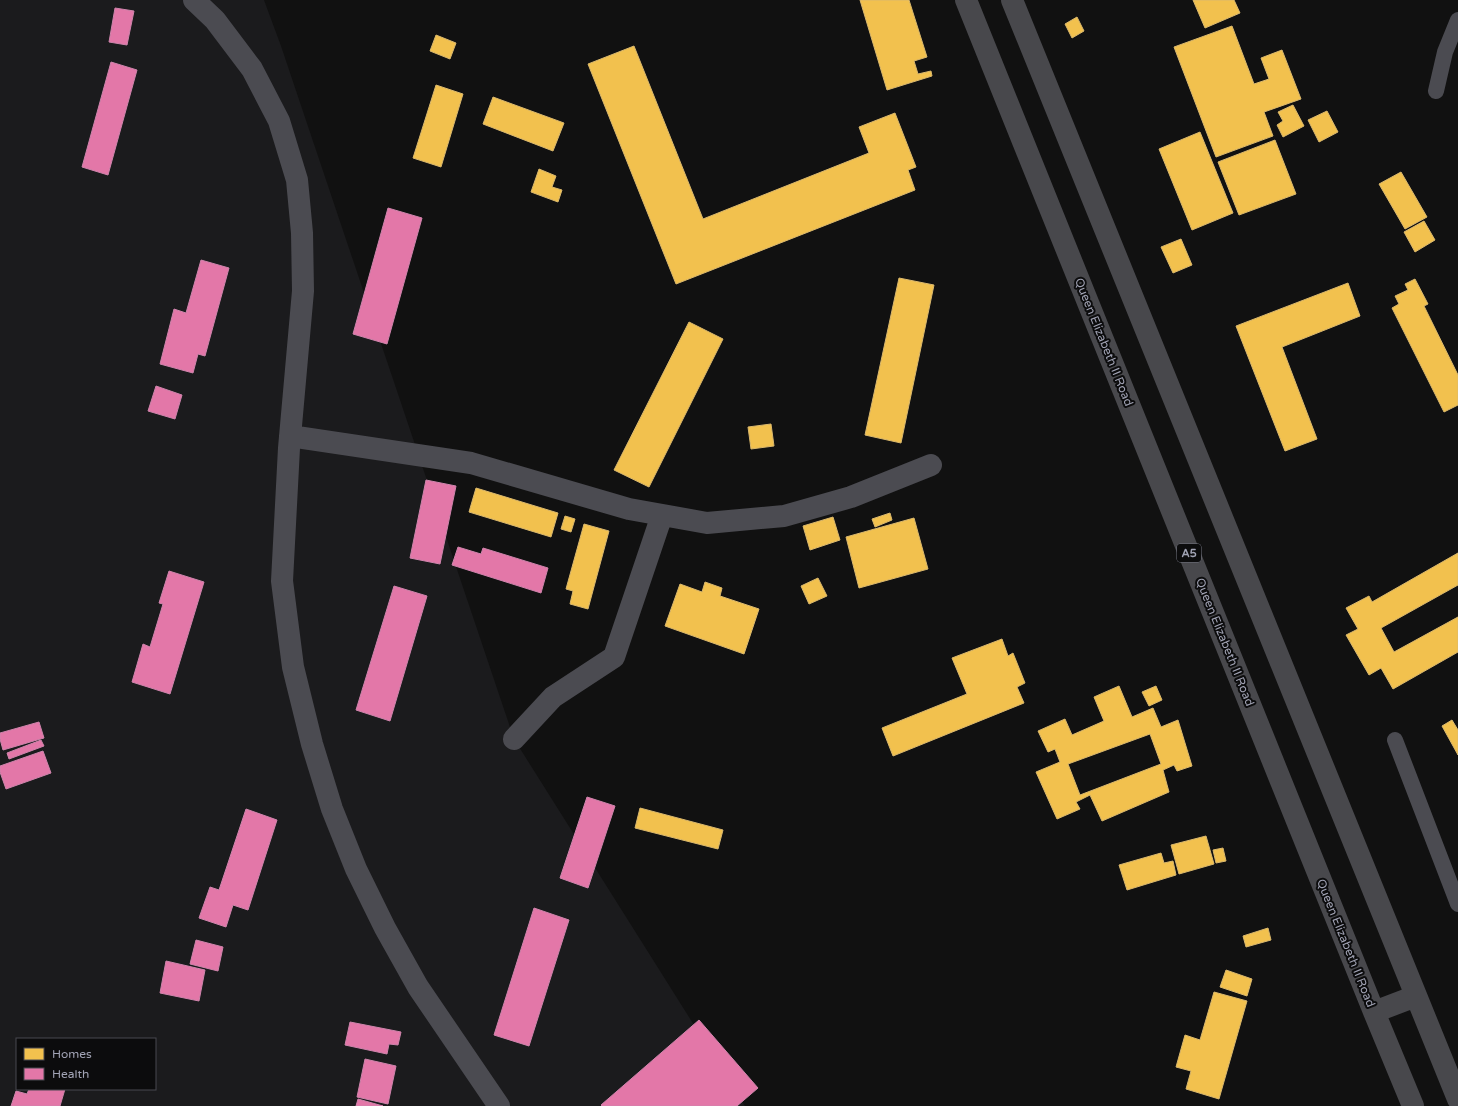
<svg xmlns="http://www.w3.org/2000/svg" width="1458" height="1106" viewBox="0 0 1458 1106" font-family="'Varela Round',sans-serif">
  <rect width="100%" height="100%" fill="#111"/>
  <path fill="#1b1b1d" fill-rule="evenodd" d="M0,0H264L281,46L514,739L745,1106H0ZM17,1039H155V1089H17Z"/>
  <path fill="#f2c14e" stroke="#dab86d" fill-rule="evenodd" d="M860,0H909L927,57L914,61L918,74L931,71L932,76L887,90Z
    M1193,0H1234L1240,13L1205,28Z
    M1077,17L1084,31L1072,38L1065,24Z
    M1232,26L1254,84L1269,79L1261,58L1282,50L1301,99L1264,112L1273,136L1216,157L1174,47Z
    M436,35L456,43L450,59L430,51Z
    M634,46L703,219L869,153L859,127L895,113L916,167L908,170L915,190L676,284L588,64Z
    M436,85L463,94L441,167L413,158Z
    M493,97L564,123L553,151L483,124Z
    M1293,105L1304,126L1283,137L1277,125L1283,121L1278,112Z
    M1327,111L1338,132L1319,142L1308,120Z
    M1200,132L1233,213L1192,230L1159,149Z
    M1275,140L1296,194L1239,215L1218,162Z
    M539,169L556,176L552,187L562,190L558,202L531,192Z
    M1401,172L1427,217L1405,229L1379,184Z
    M1424,221L1435,240L1415,252L1404,232Z
    M1181,239L1192,265L1173,273L1161,247Z
    M899,278L934,285L901,443L865,435Z
    M1415,279L1428,304L1424,306L1458,375V405L1444,412L1392,308L1399,304L1395,296L1408,290L1405,284Z
    M1348,283L1360,316L1282,347L1317,439L1285,451L1236,326Z
    M689,322L723,339L649,487L614,470Z
    M771,424L774,446L751,449L748,427Z
    M476,488L558,513L551,537L469,512Z
    M890,513L892,520L875,527L872,519Z
    M565,516L575,519L571,532L561,529Z
    M833,517L840,540L810,550L803,526Z
    M914,518L928,569L859,588L846,537Z
    M584,524L609,531L588,609L570,604L573,591L566,589Z
    M1458,553V585L1381,628L1394,652L1458,617V652L1393,689L1381,668L1369,675L1346,635L1358,629L1346,608L1369,596L1372,602Z
    M818,578L827,596L809,604L801,586Z
    M705,582L722,588L720,596L759,609L744,654L665,626L680,584L702,592Z
    M1002,639L1008,656L1013,653L1025,683L1017,687L1024,703L893,756L882,728L967,694L952,658Z
    M1119,686L1132,717L1153,708L1161,727L1178,720L1192,766L1177,771L1174,765L1163,770L1169,792L1102,821L1090,795L1076,802L1080,809L1057,819L1036,772L1060,762L1055,749L1048,752L1038,731L1065,719L1072,735L1104,721L1094,697ZM1150,734L1161,764L1080,795L1068,764Z
    M1156,686L1162,700L1149,706L1142,692Z
    M1452,720L1458,730V755L1442,726Z
    M640,808L723,830L718,849L635,828Z
    M1206,836L1214,864L1179,874L1171,845Z
    M1223,848L1226,861L1216,863L1213,850Z
    M1161,853L1164,863L1173,861L1176,875L1127,890L1119,865Z
    M1268,928L1271,940L1246,947L1243,936Z
    M1226,970L1252,979L1247,996L1220,987Z
    M1214,992L1247,1001L1219,1099L1186,1089L1191,1071L1176,1067L1185,1035L1200,1040Z"/>
  <path fill="#e377a8" stroke="#cf84ac" d="M115,8L134,11L127,45L109,42Z
    M111,62L137,70L108,175L82,167Z
    M388,208L422,218L387,344L353,334Z
    M201,260L229,268L205,356L198,354L193,373L160,364L174,309L186,313Z
    M156,386L182,395L175,419L148,411Z
    M426,480L456,486L440,564L410,558Z
    M458,547L481,554L483,548L548,568L541,593L452,565Z
    M169,571L204,582L170,694L132,682L143,644L150,647L163,604L159,603Z
    M394,586L427,596L390,721L356,710Z
    M39,722L44,738L3,750L0,739V733Z
    M41,740L44,746L9,759L7,753Z
    M43,751L51,773L6,789L0,772V766Z
    M587,797L615,806L588,888L560,878Z
    M246,809L277,820L248,910L233,905L226,927L199,918L210,887L219,890Z
    M534,908L569,920L529,1046L494,1035Z
    M196,940L223,947L218,971L190,964Z
    M166,961L205,970L199,1001L160,993Z
    M699,1020L758,1088L737,1106H602L601,1105Z
    M350,1022L401,1032L398,1045L389,1044L387,1054L345,1045Z
    M365,1059L396,1066L388,1104L357,1097Z
    M29,1089H65L60,1106H11L16,1091L27,1094Z
    M358,1099L383,1106H356Z"/>
  <g fill="none" stroke-linecap="round" stroke-linejoin="round">
    <path stroke="#4b4b51" stroke-width="16" d="M1436,91L1445,52L1458,20
      M1395,740L1458,904"/>
    <path stroke="#4b4b51" stroke-width="22" d="M194,0L215,20L252,69L279,121L297,180L302,233L303,291L289,448L282,581L293,667L312,744L332,809L356,869L385,928L418,987L499,1106
      M290,436L471,463L629,509L707,523L784,516L851,497L931,465
      M514,739L553,697L614,657L662,515"/>
    <path stroke="#48484c" stroke-width="22" d="M966,0L1374,1012L1413,1106
      M1012,0L1458,1099
      M1374,1012L1416,996"/>
  </g>
  <g text-anchor="middle" stroke-width="4" stroke-linejoin="round" paint-order="stroke">
    <rect fill="#0c0c0d" stroke="#747682" stroke-width="1" x="1177" y="544" width="24" height="18" rx="3"/>
    <g font-size="11" font-weight="bold" fill="#a1a3b4">
      <text x="1189" y="557">A5</text>
    </g>
    <g font-size="12" fill="#a1a3b4" stroke="#0c0c0d">
      <text transform="translate(1104 342) rotate(68)" y="4">Queen Elizabeth II Road</text>
      <text transform="translate(1225 642) rotate(68)" y="4">Queen Elizabeth II Road</text>
      <text transform="translate(1346 943) rotate(68)" y="4">Queen Elizabeth II Road</text>
    </g>
  </g>
  <rect x="16" y="1038" width="140" height="52" fill="#0c0c0d" stroke="#484850"/>
  <rect x="24" y="1048" width="20" height="12" fill="#f2c14e" stroke="#484850"/>
  <text x="52" y="1058" font-size="12" fill="#a1a3b4">Homes</text>
  <rect x="24" y="1068" width="20" height="12" fill="#e377a8" stroke="#484850"/>
  <text x="52" y="1078" font-size="12" fill="#a1a3b4">Health</text>
</svg>
